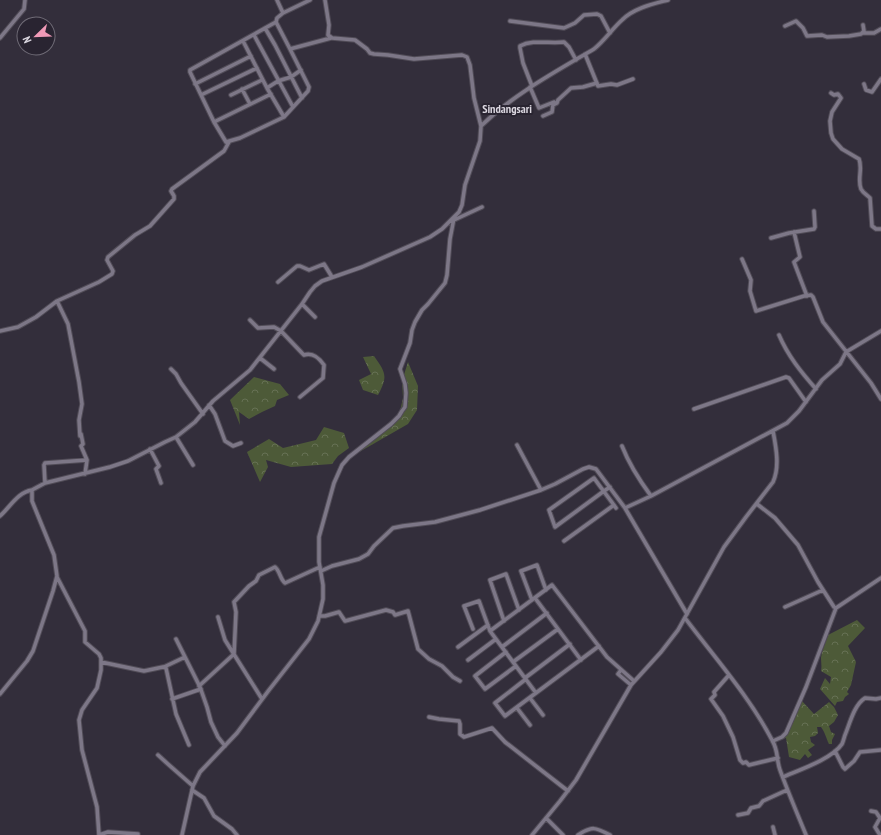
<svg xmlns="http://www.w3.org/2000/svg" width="881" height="835" viewBox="0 0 881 835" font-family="'PT Sans Narrow',sans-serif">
  <defs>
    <pattern id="forest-crowns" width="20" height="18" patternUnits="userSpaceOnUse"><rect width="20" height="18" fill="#4d5a38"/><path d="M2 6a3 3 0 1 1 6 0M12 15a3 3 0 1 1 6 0" fill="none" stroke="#667154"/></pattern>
  </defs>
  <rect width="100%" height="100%" fill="#332e3b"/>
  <path fill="url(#forest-crowns)" d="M374,356C386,373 388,376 378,395L363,390L359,380L371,374L363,357Z
    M408,362L418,386L417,410L408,424L354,455L399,415L403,398L402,381Z
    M254,377L280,384L289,395L277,400L275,406L262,412L249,419L239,412L240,425L230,400Z
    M324,427L344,433L349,448L338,456L332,464L291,467L266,460L268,467L260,482L247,452L269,439L283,448L316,440Z
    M857,620L865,628L848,646L856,662L851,685L847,692L849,694L845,697L843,701L837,702L835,706L820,689L825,678L830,684L831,677L821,671C822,666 821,662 821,658C822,650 826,642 828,635Z
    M802,701L814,714L829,702L834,707L838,715L834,722L829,726L831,732L835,734L832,740V744H829C826,738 825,732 821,727H817L818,733L815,736L810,737L811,742L815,745L808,750L812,755L808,758L805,754L800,760L789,757L786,738L782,739Z"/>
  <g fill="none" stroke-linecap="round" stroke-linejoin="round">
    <g stroke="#514c57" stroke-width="5.5">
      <path id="minor" d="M277,0L283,13
        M310,0L283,13L277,18L276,22L290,49L331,38
        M325,0L329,25L328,35L332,38L355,40L367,49L370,53L374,54L388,55L414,59L462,55L467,57L470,65L474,98L481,126
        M510,21L564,28L575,23L584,15L597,14L601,16L610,33
        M276,22L190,70V72L214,122L226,142L240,138L284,117L308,91L309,87L290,49
        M785,26L796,21L803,28L807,36L822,35L827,37L849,36L861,34L864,31L863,25
        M265,28L275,45L302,98
        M862,33H874L881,29
        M254,35L293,107
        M0,38L24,9L25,0
        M243,41L267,88L284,117
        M585,54L598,86L611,84L617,85L633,79
        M195,84L251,56
        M864,84L866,90L872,92L881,79
        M532,86L523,63L520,48V46C533,39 550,44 564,42L569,47L576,60
        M530,87L539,108L554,102
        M267,88L278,81L291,77L301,70
        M242,89L250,104
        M831,93L834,95L838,94L841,98L832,112L830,121L831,133L833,139L842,149L859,159C863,169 857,179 861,189C863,193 867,195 870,198L872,226L876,229H881
        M201,95L257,68
        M231,95L262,80
        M543,116L552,112L553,105L557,103L558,100L571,88L583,87L597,83
        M214,122L271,94
        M454,220L482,207
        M794,232L800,257L794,262L807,296
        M771,238L789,233L814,229L815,227L814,211
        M742,259L751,280L750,291L756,311L804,296L811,295L813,297L823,322L871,383L881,399
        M278,282L297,266H300L309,270L324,264L332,277
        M57,301L68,324L79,382L82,404L79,420L80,436L81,434L83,444L81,446L87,460L85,474
        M302,304L315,317
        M250,320L258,328L274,327L281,331L302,353L304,355C313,352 319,358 324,365L323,378L300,397
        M0,331L18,327L36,317L57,301L99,282L112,274L113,271L107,260L108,257L135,235L150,226L174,199V196L171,191L172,189L224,151L229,142
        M779,335C788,356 801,372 816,389
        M260,358L274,369
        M171,369L176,374L181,383L203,414
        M209,405L215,414L225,441L233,446L241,443
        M694,409L786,377L789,378L806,402
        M176,437L193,465
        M517,445L541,490
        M622,446C629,464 640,481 651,496L787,423L799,411L822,380L840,364L846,352L881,331
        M150,449L159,466L156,469L161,483
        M45,483L44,465L45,463L87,460
        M610,487L604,491L555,527L549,510L594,478C601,488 609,498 616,508
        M757,504L775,518L798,545L818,582L834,607L836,608
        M625,508L651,496
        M0,516C10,507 18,492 32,490
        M564,541L614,505
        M321,571L332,566L359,559L368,554L374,546L393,528L403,526L435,522L480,510L541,490L555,484L583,469L589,467L596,469L625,508L687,614
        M57,577L85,631V642L99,654L101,658V670L97,688L82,710L79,720L82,750L97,807L99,835
        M535,598L581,660
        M532,600L521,571L537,565L546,590
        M785,607L823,590
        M319,616H325L339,612L345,621L386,610L393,612L395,615L408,611L418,649L429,659L442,666L453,677L460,681
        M218,617L225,640L262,699
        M685,618C715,658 749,696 772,740C779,752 776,759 780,770C788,792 797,813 806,835
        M504,621L490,580L506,574L519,610
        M473,629L464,606L479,601L490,631
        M176,639L200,687L207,707L211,722L218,737L225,746
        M458,647L488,625
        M502,647L547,613
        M506,652L475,676L485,689L516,666
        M468,660L496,639
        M101,662L144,671L163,667L166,668L176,714L189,745
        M513,662L558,629
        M164,667L185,657
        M621,670L618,674L631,685
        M729,675L714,692L715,695L711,699L723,716L733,737L740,760L743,763L746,762L749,765L778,758
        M525,678L570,644
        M526,679L495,703L505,716L599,646
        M199,686L234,654L236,612L234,602L249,586L256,581L259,575L275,567C280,571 280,579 285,583L320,567
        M536,693L490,631L552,585L607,657L634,681
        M0,694L27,661L33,651L53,591L57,576L54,555L32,501V490L45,483L110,467L128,461L165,442L176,437L195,422L213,401L250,370L302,304L310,292L315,286L322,281L362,267L430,237L442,229L459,212L462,205L465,185L480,141L481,126C514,94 555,72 594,49C605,40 612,29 622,20C634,8 653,4 668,0
        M530,698L543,715
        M172,699L201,689
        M517,708L530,725
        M429,717L439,719L459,721L460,724V734L464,737L492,728L505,742L568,791
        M773,741L782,737L786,733L806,687L836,608L881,578
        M835,751L843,767L845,769L854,761L860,752L881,750
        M158,755L169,765L193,786
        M783,777C799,770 832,759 842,744C843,742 844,738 845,735C850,723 854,705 865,698L876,699L881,698
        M192,790L204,798L214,816L232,829L237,835
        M871,811L876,812L880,818L875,827L880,835
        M738,815L748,813L751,808L759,806L763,801L787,790
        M546,818L563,835
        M773,827L775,835
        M99,835L108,832L138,834
        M182,835L193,786L200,772L237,733L269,690L309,639L318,621L323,599V585L319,562V537L334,483L342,465L349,457L391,424L399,416L402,411L405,407L406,393L405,384L400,369L410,343L412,330L415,322L422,310L428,304L445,283L447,275L450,239L454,218
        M532,835L560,801L576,780L631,685L661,652L678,630L724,547L746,517L773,482C780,467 776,447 773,431
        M578,835C592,826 595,827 610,835"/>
    </g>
    <use href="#minor" stroke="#7d7787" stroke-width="3.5"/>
  </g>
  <g text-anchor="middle" stroke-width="4" stroke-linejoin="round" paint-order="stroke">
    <g font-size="12" font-weight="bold" fill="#dbd7e0" stroke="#292431">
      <text x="507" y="113">Sindangsari</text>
    </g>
  </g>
  <g transform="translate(36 36) rotate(247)"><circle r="19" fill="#292431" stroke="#706c77"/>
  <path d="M0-3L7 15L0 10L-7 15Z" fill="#f09ab7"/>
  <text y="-6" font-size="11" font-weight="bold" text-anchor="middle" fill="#dbd7e0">N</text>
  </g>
</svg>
